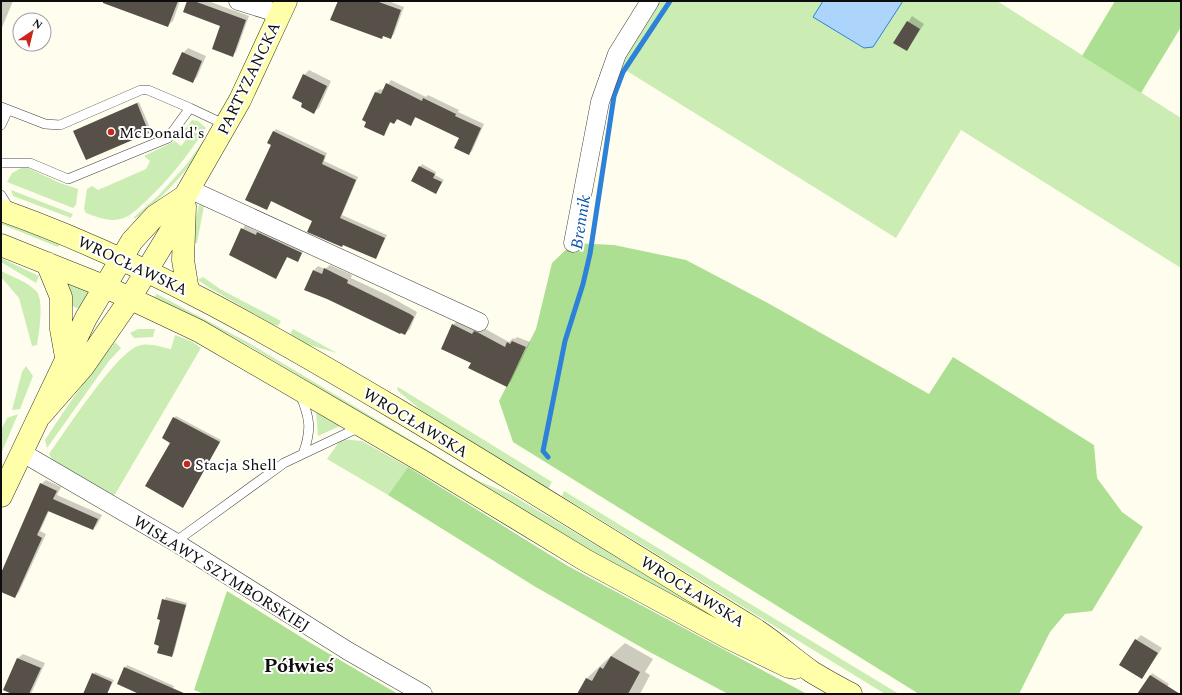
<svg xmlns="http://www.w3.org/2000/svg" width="1182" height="695" viewBox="0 0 1182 695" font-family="Spectral,serif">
  <rect width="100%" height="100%" fill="#fffeee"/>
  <path fill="#cbedb4" d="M650,1H997L1181,118V268L961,130L896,238L614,63Z
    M192,120L198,121L206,128C188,155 169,180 145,202C140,206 134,213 128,216C114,224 99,218 86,213L84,209L87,189L92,186L98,190L146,169L150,161L144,156L175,141L181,146L188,137L182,133Z
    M207,136C203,157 153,208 135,219L134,217L158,196L186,165Z
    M21,168H28L60,183L78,189L76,205L73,208L7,182L12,173Z
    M11,190L73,214L71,218L13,196Z
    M199,205L204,206L197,243L190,244Z
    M1,222L60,244L58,247L1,224Z
    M1,258L39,276L36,283L1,262Z
    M1,271C13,277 28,282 37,292C44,302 39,333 37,345L32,346L19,298L1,277Z
    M203,277L220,289L281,321L278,326L272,324L208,287L198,280Z
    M66,283L89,292L81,310L70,305Z
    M157,294L249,343L479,481L512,495L716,617L715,619C608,563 505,502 402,439C321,389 241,337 154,297Z
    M138,329H155L153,337L134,338L130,333Z
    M293,329L337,353L306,344L290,334Z
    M175,335L191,341L201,348L114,496L53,461L49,454C65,432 116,353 138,346C148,342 161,347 171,349Z
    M115,342L121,348L109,361L47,448L45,440C67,406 90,373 115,342Z
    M26,366L33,376L20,409L12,410L22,372Z
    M398,387L552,482L548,489L429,417L397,390Z
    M316,412L340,426L318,436Z
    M18,414L1,454V430L7,418Z
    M341,439L362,441L408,467L388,495L327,459Z
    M564,491L899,694H885L562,496Z"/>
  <path fill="#acdf92" d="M1115,1H1181V27L1141,93L1082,56Z
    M573,243L614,245L686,260L766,302L929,394L953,357L1094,445L1097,478L1122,512L1143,527L1092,611L1065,614L1050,632L1019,694H919L513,442L499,401L536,329L552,263Z
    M408,467L568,566L807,694H728L646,650L534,586L388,495Z
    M227,591L309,642L398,694H204L194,690Z"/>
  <path fill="#add5fc" stroke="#2e81d9" d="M823,1H903L873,47L864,48L813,17Z"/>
  <path fill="#0003" d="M1,1H13L1,30Z
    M124,1H180L173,21L168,25Z
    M188,1H208L249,16L236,52L232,55L221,25Z
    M338,1H388L404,7L394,34L391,37L384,35L381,38L331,19Z
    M912,16L924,24L907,50L895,43Z
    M188,48L206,56L197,77L192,82L183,53Z
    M309,70L331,81L319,108L314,112L304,75Z
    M391,80L426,97L428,95L459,110L458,112L484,124L472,151L469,154L460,137L417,116L411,124L398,119L394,123L391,122L383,135L363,120L376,92L380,89L384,90Z
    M139,102L151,130L86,159L74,131Z
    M276,129L327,153L324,161L358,177L342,215L387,235L376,258L313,220L272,200L267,209L273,132Z
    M422,164L436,172L435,175L444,180L436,192L412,180Z
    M245,225L259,232L261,229L305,249L297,260L288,256L276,278L230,254Z
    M330,265L352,275L351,278L387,295L417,312L410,329L405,334L314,270L318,266L325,269Z
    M458,320L482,327L509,342L513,338L515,339L517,337L530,342L511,381L507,386L472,362L453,325Z
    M176,416L221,440L185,505L171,443L174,418Z
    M46,480L61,487L57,495L102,515L97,525L93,529L49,511L40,531L46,534L19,592L15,597L1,591V575L41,484Z
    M166,597L187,603L174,653L172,656L160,645L161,619L158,618Z
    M1141,635L1162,648L1142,678L1136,640Z
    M625,643L653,659L645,672L650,675L640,694H585L580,691L587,678Z
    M23,654L45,663L31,694H15L18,658Z
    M127,665L174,686L171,694H142L125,668Z
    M95,672L114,680L107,694H84Z
    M1152,673L1169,684L1162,694H1138Z"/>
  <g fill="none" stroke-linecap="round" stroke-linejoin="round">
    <path stroke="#2e81d9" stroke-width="5" d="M548,457L543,451L565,341L583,284L590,254L614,96L623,72L670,1"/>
  </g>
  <path fill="#575049" d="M103,1H178L168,27L103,3Z
    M187,1H194L246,20L233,57L212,49L220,26L183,12Z
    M338,1H376L401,10L391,39L383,36L382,39L330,20Z
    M907,21L920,29L907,51L893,43Z
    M182,52L202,61L193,83L172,74Z
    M303,74L327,86L314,114L301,107L302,103L292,98Z
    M386,83L422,101L423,98L456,114L455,116L481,128L469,155L454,148L459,138L415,117L411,126L397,119L394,124L390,122L384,136L364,127L366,122L362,120L375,92L381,94Z
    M137,103L149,133L86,160L73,131Z
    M273,131L325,156L322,164L356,180L340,218L385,238L376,259L343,245L342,247L307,232L312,221L271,201L267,210L245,200L271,145L267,143Z
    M419,166L435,174L433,178L442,182L436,194L411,181Z
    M241,228L256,235L257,232L302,253L298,262L287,257L276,279L229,255Z
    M324,268L348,280L347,283L410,314L414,317L405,335L401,333L400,334L327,299L304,290L313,270L322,274Z
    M452,324L472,334L474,331L477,332L505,347L507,342L510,344L512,341L526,347L507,387L468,368L471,363L441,349Z
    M173,417L220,442L183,508L145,486L170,443L162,438Z
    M40,483L57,491L53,499L98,519L93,530L48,511L37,535L42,538L15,598L1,592V573Z
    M162,599L186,605L172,657L157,653L159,646L154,644L160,620L157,619Z
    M1135,639L1158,653L1142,679L1119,665Z
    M611,656L640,672L628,694H577L586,678L592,681L600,667L603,669Z
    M17,658L41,668L29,694H12L3,690Z
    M124,667L186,694H139L117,684Z
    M92,673L112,682L107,694H83Z
    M1150,675L1180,694H1137Z"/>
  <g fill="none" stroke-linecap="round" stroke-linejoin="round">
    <g stroke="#404040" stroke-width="10">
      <path id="service" d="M1,107L45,124L60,125L141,90H148L190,108L168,138L68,179L30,163H1
        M190,108L226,125
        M1,125L8,110
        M1,195L10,210
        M300,394C310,418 312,429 303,454
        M175,542L284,463L360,427"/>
    </g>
    <g stroke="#404040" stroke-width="19">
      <path id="minor" d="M238,1L280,14
        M189,189L479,322
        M573,243L600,102L617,54L650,1
        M21,452L175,542L348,651L423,694"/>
    </g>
    <g stroke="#2f2f2f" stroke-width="23">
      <path id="secondary" d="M185,206L183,260L188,291
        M1,210C142,260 268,333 396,409C516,481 634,555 753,628C774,641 792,658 812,672C825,680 838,687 851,694
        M1,245L106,287L199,331L422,461L585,560L729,638L789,667L795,668
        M47,263L61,297V329L66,357
        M41,415L83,367L124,308L172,229L185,196L240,100L286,1
        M1,496L86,318L132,241L155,216L185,196"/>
    </g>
    <use href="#service" stroke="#fff" stroke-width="9"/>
    <use href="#minor" stroke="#fff" stroke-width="18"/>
    <use href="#secondary" stroke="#ffffa9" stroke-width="22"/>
  </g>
  <g fill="#ca2519" stroke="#fff" stroke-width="1.5">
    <circle cx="111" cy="132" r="4"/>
    <circle cx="187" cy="464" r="4"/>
  </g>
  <g text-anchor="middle" stroke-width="4" stroke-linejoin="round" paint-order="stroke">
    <g font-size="16" fill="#0d0d0d" stroke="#fff">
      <text transform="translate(248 78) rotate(-64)" y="6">PARTYZANCKA</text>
      <text transform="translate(133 265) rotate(25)" y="6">WROCŁAWSKA</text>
      <text transform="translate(416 422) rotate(31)" y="6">WROCŁAWSKA</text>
      <text transform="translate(222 573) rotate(32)" y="6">WISŁAWY SZYMBORSKIEJ</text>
      <text transform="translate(693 591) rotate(32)" y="6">WROCŁAWSKA</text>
    </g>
    <g font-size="16" fill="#0d0d0d" stroke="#fff" text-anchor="start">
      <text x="119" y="138">McDonald's</text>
      <text x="195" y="470">Stacja Shell</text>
    </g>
    <g font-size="17" font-style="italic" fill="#0b53aa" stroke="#fff">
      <text transform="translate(580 222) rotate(-81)" y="6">Brennik</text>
    </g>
    <g font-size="20" font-weight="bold" fill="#0d0d0d" stroke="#fff">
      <text x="299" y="672">Półwieś</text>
    </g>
  </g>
  <rect width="1182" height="695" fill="none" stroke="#0d0d0d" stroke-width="4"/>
  <g transform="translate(32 32) rotate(35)"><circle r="19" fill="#ffffff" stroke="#9e9e9e"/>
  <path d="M0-3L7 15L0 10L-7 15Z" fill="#ca2519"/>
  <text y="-6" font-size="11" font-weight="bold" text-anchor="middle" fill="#0d0d0d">N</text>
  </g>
</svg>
